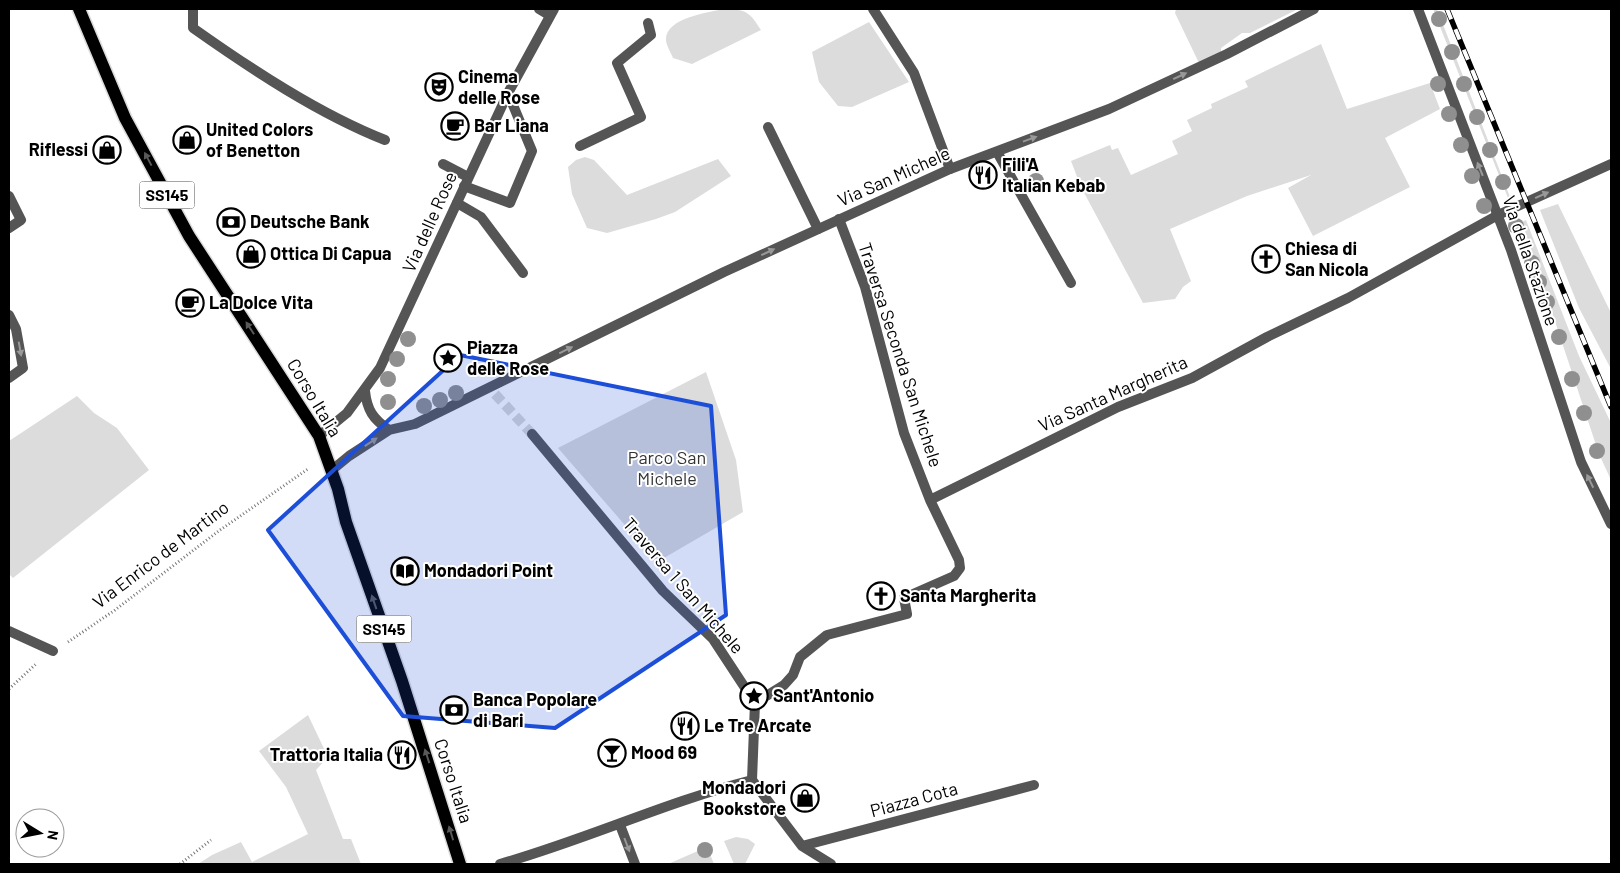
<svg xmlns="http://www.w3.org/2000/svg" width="1620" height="873" viewBox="0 0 1620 873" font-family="Barlow,sans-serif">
  <rect width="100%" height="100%" fill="#fff"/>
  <path fill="#dcdcdc" d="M725,9C747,9 750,13 761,30L692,64L673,58C671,53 666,45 666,40C665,18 709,12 725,9Z
    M1176,9H1298L1250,33H1242L1221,48V53L1199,63L1175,13Z
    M1433,9H1437L1510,197L1508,198Z
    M869,22L909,82L852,107L838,106L819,82L812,52Z
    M1321,44L1347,109L1430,83L1440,109L1385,138L1410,187L1313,236L1288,188L1311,175L1247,196L1170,229L1191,281L1183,287L1175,299L1143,303L1081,187L1071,161L1110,145L1112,150L1118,148L1131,175L1178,154L1172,141L1192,131L1187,120L1212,108L1211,104L1248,87L1245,81Z
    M585,157L594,160L627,195L718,159L731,176L675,212L656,219L607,233L587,228L572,194L568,167L576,160Z
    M1558,204L1611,313V369L1579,308L1540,210Z
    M1526,220L1579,356L1611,423V480L1599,454L1522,222Z
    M706,372L736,460L743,512L657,562L558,448Z
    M77,396L94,413L117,428L149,470L13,578L9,574V441Z
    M308,715L328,757L316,770L343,839H351L361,864H198L212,855L241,842L252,862L308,834L286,787L259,751Z
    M736,837L748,839L755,844L745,864H734L724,841Z
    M707,847L714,864H668Z"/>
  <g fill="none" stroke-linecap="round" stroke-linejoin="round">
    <path stroke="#d9d9d9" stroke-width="10" stroke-dasharray="10 5" stroke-linecap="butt" d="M495,394L532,434"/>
    <g stroke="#dbdbdb" stroke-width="15">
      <path id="primary" d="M79,9L125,118L189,236L319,436L338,489L346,522L402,681L460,864"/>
    </g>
    <path stroke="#777" stroke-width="3" stroke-dasharray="1 2.5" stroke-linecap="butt" d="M68,642L115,610L220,530L308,469
      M9,689L36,664
      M180,864L211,840"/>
    <path stroke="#555" stroke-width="10" d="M193,9V28C251,69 319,114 385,140
      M539,9L549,15
      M873,9L914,73L950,169
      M768,127L818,229
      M580,146L641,117L617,63L651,35L648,23
      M997,152L1071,283
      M443,164L468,177
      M464,186L510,203L532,151L508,93
      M9,196L21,220L9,228
      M457,203L481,217L523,273
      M839,219L865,287L904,433L930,500
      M9,315L16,329L23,368L9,378
      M9,631L53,651
      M755,703L784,685L793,675L800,657L827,635L907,614L904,598L954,576L960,568L959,560L930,500L1118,407L1192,378L1267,337L1348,298L1498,215L1611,164"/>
    <path stroke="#555" stroke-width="10" d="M1418,9L1511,250L1581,462L1611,524
      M365,391C367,410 373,419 389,430
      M532,434L663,591L713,639L755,703L752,780
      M319,436L347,413L380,368L508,93L554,9
      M332,470L349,456L389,430L415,424L724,272L950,169L1109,109L1227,54L1314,9
      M620,825L635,864
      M802,846L1034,785
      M500,864C585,840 666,802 752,780L802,846L831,864"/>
    <use href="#primary" stroke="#000" stroke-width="12"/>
    <g stroke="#000" stroke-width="5.5">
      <path id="rail" d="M1447,9L1611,407"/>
    </g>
    <use href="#rail" stroke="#fff" stroke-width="4" stroke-dasharray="11" stroke-linecap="butt"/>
  </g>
  <g fill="#8f8f8f">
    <circle cx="1439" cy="19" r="8"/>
    <circle cx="1452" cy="52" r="8"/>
    <circle cx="1438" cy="84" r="8"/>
    <circle cx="1464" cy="84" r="8"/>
    <circle cx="1449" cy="114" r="8"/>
    <circle cx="1477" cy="117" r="8"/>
    <circle cx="1461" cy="145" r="8"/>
    <circle cx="1490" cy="150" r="8"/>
    <circle cx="1472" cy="176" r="8"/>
    <circle cx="1036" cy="181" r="8"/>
    <circle cx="1503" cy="182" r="8"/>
    <circle cx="1484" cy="206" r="8"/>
    <circle cx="1516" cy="226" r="8"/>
    <circle cx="1532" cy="263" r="8"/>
    <circle cx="1539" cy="282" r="8"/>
    <circle cx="1547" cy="302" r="8"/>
    <circle cx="1559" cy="337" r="8"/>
    <circle cx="408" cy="339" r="8"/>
    <circle cx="397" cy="359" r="8"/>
    <circle cx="388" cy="379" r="8"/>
    <circle cx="1572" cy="379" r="8"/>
    <circle cx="456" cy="393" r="8"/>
    <circle cx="440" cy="400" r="8"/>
    <circle cx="388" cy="402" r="8"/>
    <circle cx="424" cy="406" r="8"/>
    <circle cx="1584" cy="413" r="8"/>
    <circle cx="1597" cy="451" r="8"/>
    <circle cx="705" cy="850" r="8"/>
  </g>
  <defs><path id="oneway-solid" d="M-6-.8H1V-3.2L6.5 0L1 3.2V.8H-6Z" transform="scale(1.25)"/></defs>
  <g fill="#999">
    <use href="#oneway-solid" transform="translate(1180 76) rotate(-25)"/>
    <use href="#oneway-solid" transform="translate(1030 139) rotate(-20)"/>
    <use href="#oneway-solid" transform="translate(1480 169) rotate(-112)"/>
    <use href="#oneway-solid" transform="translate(1542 195) rotate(-24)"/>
    <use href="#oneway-solid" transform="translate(768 252) rotate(-25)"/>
    <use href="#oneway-solid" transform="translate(20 349) rotate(80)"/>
    <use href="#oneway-solid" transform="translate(566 350) rotate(-26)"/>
    <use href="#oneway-solid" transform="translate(371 442) rotate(-33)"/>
    <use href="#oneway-solid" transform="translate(1590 481) rotate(-116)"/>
    <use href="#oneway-solid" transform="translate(627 845) rotate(69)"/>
  </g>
  <g fill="#595959">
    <use href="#oneway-solid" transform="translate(148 159) rotate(-118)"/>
    <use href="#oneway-solid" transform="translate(250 328) rotate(-123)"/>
    <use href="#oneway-solid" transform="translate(374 602) rotate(-109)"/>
    <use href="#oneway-solid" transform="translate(427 756) rotate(-108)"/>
    <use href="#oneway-solid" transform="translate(451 833) rotate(-107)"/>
  </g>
  <path fill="#1d4ed8" fill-opacity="0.2" stroke="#1d4ed8" stroke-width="4" stroke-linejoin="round" d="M460,355L711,406L726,615L555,728L403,716L268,530Z"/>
  <defs>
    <g id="theatre-ring" transform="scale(1.4375)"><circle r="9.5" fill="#fff" stroke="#000" stroke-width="1.5"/><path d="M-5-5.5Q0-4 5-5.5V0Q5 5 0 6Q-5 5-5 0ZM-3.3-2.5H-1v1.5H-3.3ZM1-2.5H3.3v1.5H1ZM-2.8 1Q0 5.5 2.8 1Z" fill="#000"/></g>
    <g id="cafe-ring" transform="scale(1.4375)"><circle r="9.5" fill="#fff" stroke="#000" stroke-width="1.5"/><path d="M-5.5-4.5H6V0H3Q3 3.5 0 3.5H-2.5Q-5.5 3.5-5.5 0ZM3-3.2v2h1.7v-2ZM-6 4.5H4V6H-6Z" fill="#000"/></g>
    <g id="shop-ring" transform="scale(1.4375)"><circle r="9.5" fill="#fff" stroke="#000" stroke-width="1.5"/><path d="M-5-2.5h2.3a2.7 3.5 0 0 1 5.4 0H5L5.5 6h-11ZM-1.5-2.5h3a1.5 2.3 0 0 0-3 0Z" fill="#000"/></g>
    <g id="restaurant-ring" transform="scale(1.4375)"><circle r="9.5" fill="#fff" stroke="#000" stroke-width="1.5"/><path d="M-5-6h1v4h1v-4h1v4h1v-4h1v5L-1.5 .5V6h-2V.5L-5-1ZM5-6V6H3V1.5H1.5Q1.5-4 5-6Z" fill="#000"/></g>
    <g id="bank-ring" transform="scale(1.4375)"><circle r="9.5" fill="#fff" stroke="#000" stroke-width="1.5"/><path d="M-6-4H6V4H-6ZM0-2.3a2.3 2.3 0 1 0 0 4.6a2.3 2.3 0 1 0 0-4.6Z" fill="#000"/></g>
    <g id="church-ring" transform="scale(1.4375)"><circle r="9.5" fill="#fff" stroke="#000" stroke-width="1.5"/><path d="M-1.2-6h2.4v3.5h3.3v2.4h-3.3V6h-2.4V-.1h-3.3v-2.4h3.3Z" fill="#000"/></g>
    <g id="sight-ring" transform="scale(1.4375)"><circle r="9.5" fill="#fff" stroke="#000" stroke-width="1.5"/><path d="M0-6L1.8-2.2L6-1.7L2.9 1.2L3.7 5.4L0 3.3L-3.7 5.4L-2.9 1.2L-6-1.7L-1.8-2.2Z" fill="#000"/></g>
    <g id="library-ring" transform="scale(1.4375)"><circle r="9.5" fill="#fff" stroke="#000" stroke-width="1.5"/><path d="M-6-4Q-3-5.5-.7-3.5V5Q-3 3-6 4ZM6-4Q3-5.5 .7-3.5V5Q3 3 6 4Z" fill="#000"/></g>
    <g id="bar-ring" transform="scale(1.4375)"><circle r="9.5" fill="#fff" stroke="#000" stroke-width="1.5"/><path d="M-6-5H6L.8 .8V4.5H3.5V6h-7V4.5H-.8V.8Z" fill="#000"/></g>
  </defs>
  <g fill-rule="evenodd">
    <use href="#theatre-ring" x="439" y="87"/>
    <use href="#cafe-ring" x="455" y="126"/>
    <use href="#shop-ring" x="187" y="140"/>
    <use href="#shop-ring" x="107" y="150"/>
    <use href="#restaurant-ring" x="983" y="175"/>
    <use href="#bank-ring" x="231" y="222"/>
    <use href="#shop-ring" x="251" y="254"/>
    <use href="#church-ring" x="1266" y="259"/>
    <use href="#cafe-ring" x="190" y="303"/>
    <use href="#sight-ring" x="448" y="358"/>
    <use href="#library-ring" x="405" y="571"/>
    <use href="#church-ring" x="881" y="596"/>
    <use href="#sight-ring" x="754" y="696"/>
    <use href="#bank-ring" x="454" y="710"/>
    <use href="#restaurant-ring" x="685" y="726"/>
    <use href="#bar-ring" x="612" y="753"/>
    <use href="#restaurant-ring" x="402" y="755"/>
    <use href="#shop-ring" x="805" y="798"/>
  </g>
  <g text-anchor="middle" stroke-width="4" stroke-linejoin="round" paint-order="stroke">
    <g fill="#fff" stroke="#4c4c4c" stroke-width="1">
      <rect x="139.5" y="181.5" width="55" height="27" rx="4"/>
      <rect x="356.5" y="615.5" width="55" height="27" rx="4"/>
    </g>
    <g font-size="16" font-weight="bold" fill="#000">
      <text x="167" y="201">SS145</text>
      <text x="384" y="635">SS145</text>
    </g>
    <g font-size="18" font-weight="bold" fill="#000" stroke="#fff" text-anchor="start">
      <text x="458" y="83">Cinema<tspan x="458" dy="21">delle Rose</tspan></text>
      <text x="474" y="132">Bar Liana</text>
      <text x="206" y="136">United Colors<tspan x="206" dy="21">of Benetton</tspan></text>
      <text x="88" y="156" text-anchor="end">Riflessi</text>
      <text x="1002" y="171">Fili'A<tspan x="1002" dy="21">Italian Kebab</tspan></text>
      <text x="250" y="228">Deutsche Bank</text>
      <text x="1285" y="255">Chiesa di<tspan x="1285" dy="21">San Nicola</tspan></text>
      <text x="270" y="260">Ottica Di Capua</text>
      <text x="209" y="309">La Dolce Vita</text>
      <text x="467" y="354">Piazza<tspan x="467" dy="21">delle Rose</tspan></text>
      <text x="424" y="577">Mondadori Point</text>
      <text x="900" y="602">Santa Margherita</text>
      <text x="773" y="702">Sant'Antonio</text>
      <text x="473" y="706">Banca Popolare<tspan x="473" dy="21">di Bari</tspan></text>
      <text x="704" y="732">Le Tre Arcate</text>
      <text x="631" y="759">Mood 69</text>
      <text x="383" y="761" text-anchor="end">Trattoria Italia</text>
      <text x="786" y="794" text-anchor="end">Mondadori<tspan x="786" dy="21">Bookstore</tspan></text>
    </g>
    <g font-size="18" fill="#000" stroke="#fff">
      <text transform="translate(894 177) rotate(-24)" y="6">Via San Michele</text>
      <text transform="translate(430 222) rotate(-66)" y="6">Via delle Rose</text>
      <text transform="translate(1530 261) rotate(71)" y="6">Via della Stazione</text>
      <text transform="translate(900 355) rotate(72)" y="6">Traversa Seconda San Michele</text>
      <text transform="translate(1113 394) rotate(-24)" y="6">Via Santa Margherita</text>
      <text transform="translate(314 398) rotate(59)" y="6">Corso Italia</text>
      <text transform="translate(161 555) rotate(-37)" y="6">Via Enrico de Martino</text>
      <text transform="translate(683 586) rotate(49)" y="6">Traversa 1 San Michele</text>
      <text transform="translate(453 781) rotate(72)" y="6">Corso Italia</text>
      <text transform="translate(914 800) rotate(-15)" y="6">Piazza Cota</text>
    </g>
    <g font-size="18" fill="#333" stroke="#fff">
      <text x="667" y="464">Parco San<tspan x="667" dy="21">Michele</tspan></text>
    </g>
  </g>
  <rect width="1620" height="873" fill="none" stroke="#000000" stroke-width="20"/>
  <g transform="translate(40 833) rotate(100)"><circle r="24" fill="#ffffff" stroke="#999999"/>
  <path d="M0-4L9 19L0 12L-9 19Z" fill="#000000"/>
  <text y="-8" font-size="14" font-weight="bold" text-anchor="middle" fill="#000000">N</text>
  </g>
</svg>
